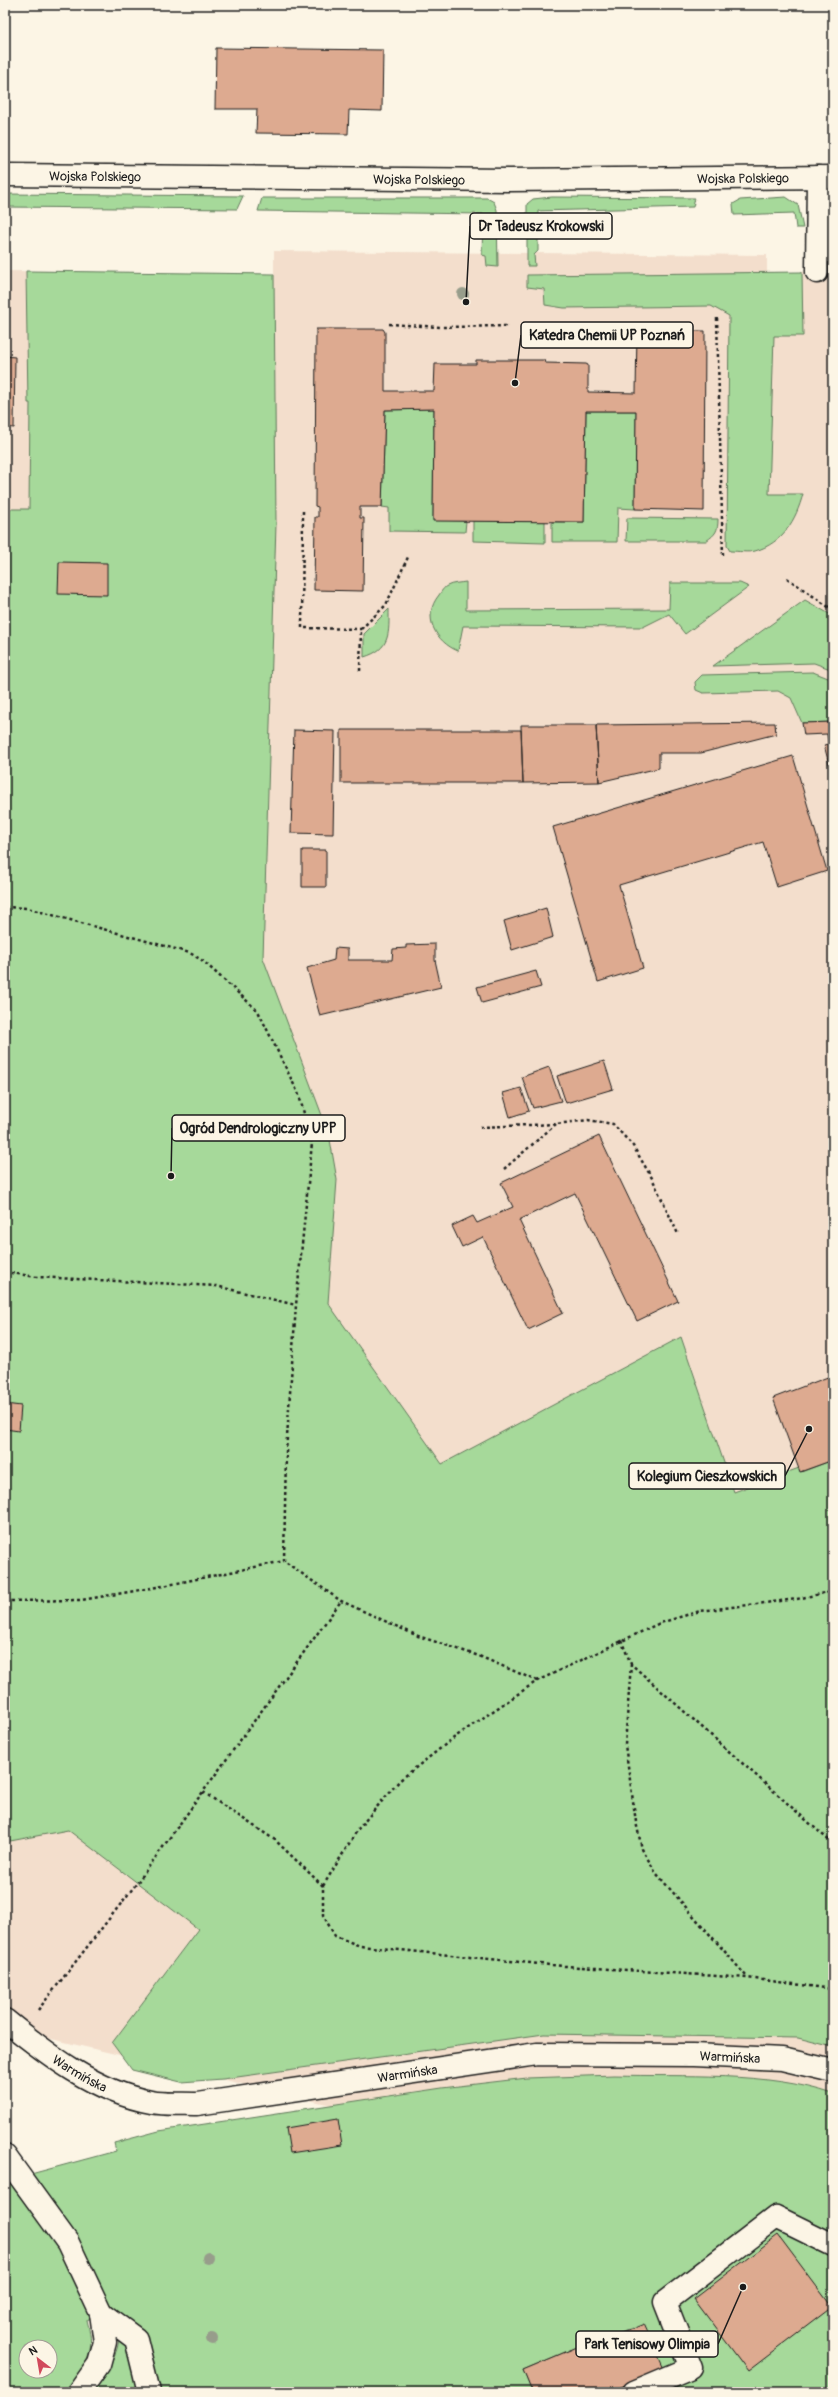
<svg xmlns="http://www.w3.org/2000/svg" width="838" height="2397" viewBox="0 0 838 2397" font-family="Pangolin,sans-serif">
  <rect width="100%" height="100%" fill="#fcf5e5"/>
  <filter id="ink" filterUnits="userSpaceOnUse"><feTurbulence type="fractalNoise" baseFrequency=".025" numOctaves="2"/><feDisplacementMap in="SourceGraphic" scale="8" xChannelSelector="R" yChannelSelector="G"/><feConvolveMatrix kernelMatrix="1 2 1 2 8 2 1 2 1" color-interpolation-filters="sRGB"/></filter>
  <g filter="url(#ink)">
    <path fill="#f3decc" d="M274,251L767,255V273L833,271V2228L775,2210L5,2028V271L274,274Z"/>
    <path fill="#a6d99a" stroke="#617a5b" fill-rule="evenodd" d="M5,194L243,196L237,209L5,207Z
      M552,197L695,198L693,207L538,211V251L534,255L535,266H527V204L533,199Z
      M786,197L798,205L803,228H796L794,213L734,215L733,204L740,200Z
      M262,198H487L494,202L497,210L498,267L487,266L486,256L482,255L483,214L258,211Z
      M26,271L274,274L276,524L263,958L329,1134L337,1180L328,1303L442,1464L681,1337L734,1492L799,1468L801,1472L833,1460V2047L798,2038L544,2034L223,2079L181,2082L132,2070L112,2043L198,1929L68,1830L5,1842V509H29L30,403H28Z
      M802,272L803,336H774L769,494H803C796,520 783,543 755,551C748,553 738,551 730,551L727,546L729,316L711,306L564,308L545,305L544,289L527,287V275Z
      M434,409L433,520L466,521L465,532L389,531V508L382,507L385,410Z
      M586,411H636L635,509L618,508L617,542H552V522H584Z
      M627,518L718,519C718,531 716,534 706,541H626Z
      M473,521H545V543L473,541Z
      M466,582V610L669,609L670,583H740L749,587L685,634L669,614L643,627L463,626L458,651C436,642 421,617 439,595C441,592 444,587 447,586C452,583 460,583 466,582Z
      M805,600L833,616V670L814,663L713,666Z
      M389,609C389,633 391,649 364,657V634Z
      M813,672L833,680V722L802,723L791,698L778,691L703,693L696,690L695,682L702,675Z
      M614,2075C684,2077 766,2071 833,2094V2392H603L632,2328L584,2349L582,2345L523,2370L532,2392H90C102,2375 120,2356 119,2334C119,2327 112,2316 109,2308L87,2320C97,2356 85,2364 66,2392H5V2181L116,2151L114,2143L159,2131L442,2088L527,2078ZM26,2347H50V2371H26Z"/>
    <path fill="#ddaa90" stroke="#1c1c1c" d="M216,48L383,50L382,111L349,110L348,134L256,133L257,109H215Z
      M316,329H383L385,332V391H434L435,364H476V360H544L545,363L586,364L588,365V392L636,393L637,331H705L704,511L635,509L636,411H586L584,522L433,521L434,409L385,410L382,507H360V518H364L363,591L314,590L315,517H318V507L315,506Z
      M5,356L15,357L14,428L5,427Z
      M59,562L107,563V595L58,594Z
      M833,722V779L824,745L828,744L827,734L804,735L802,723Z
      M775,723L776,734L701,753H659V768L599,782L596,725Z
      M521,725H596L599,782L523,783Z
      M294,730L335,731L333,834L291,833Z
      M341,730H521L523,783H341Z
      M793,756L827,871L777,887L763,842L619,885L643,968L598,982L553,827Z
      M302,850H326V887H302Z
      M546,908L553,937L512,950L504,921Z
      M435,944V960L441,987L320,1016L307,968L334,960L335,948L348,949V960H392L393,949L406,948V945Z
      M536,971L541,987L482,1003L477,987Z
      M604,1061L613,1089L566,1103L557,1076Z
      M549,1067L561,1101L533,1108L522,1077Z
      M521,1088L529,1111L510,1117L503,1093Z
      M599,1136L678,1301L637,1321L575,1193L519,1220L563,1313L528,1330L483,1237L462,1247L452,1226L473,1216L477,1223L513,1207L501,1183Z
      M833,1375V1460L800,1472L773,1398Z
      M5,1404L21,1406L19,1431L5,1429Z
      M338,2119L342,2145L290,2153L286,2128Z
      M778,2235L832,2307L748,2371L694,2299Z
      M644,2324L664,2369L609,2392L603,2390L599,2392H532L523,2370L582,2345L584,2349Z"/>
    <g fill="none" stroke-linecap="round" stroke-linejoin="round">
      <g stroke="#1c1c1c" stroke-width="25">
        <g id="minor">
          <path id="s1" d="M5,175L510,180L833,177"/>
          <path d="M817,272L818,177"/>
          <path id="s2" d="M5,2020C47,2054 96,2092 151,2102C165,2105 182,2103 197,2104L537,2054L693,2055L782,2059L833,2071"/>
          <path d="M5,2156L68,2243L101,2313"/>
          <path d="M79,2392L99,2364L105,2342L101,2313L136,2339L149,2392"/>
          <path d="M634,2392L691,2368L665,2302L776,2217L833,2245"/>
        </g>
      </g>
      <path stroke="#1c1c1c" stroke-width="2.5" stroke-dasharray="3 3" stroke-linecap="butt" d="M717,318L723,557
        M389,324L440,327L509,326
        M303,511L302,628L361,629
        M787,578L833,610
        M360,671L361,629L386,605L408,557
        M5,907L27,908L190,953L203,961L258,1011L299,1095L312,1143L296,1305L286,1452L284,1561L341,1601L418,1636L479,1656L537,1681
        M480,1127L556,1124L588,1120L613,1124L633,1146L652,1178L678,1234
        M504,1169L556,1124
        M5,1272L37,1277L216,1286L296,1305
        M5,1601L82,1600L163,1586L284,1561
        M621,1640L631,1664L833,1844
        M631,1664L625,1745L636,1822L642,1849L656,1873L747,1977
        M203,1792L275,1840L323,1886V1915L335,1936L360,1946L550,1965L747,1978L833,1989
        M323,1886L358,1829L400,1780L455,1737L537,1681L660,1623L700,1611L797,1599L833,1591
        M38,2010L137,1883L341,1601"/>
      <use href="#minor" stroke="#fcf5e5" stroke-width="22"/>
    </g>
    <g fill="#979d8b">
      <circle cx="463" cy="294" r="6"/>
      <circle cx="208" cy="2258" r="6"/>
      <circle cx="212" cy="2339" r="6"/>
    </g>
  </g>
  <g text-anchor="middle" stroke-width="3" stroke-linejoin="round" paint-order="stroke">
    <g font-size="13" fill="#1c1c1c" stroke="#fcf5e5">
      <text dy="5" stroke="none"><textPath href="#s1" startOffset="90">Wojska Polskiego</textPath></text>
      <text dy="5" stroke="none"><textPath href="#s1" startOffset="414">Wojska Polskiego</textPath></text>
      <text dy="5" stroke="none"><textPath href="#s1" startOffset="738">Wojska Polskiego</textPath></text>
      <text dy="5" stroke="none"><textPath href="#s2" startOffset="752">Warmińska</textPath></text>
      <text dy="5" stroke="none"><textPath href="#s2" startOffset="92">Warmińska</textPath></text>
      <text dy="5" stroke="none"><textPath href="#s2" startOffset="428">Warmińska</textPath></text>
    </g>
  </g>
  <path fill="none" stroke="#1c1c1c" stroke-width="1.5" d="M466 302L470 226M515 383L521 335M171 1176L172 1128M809 1429L785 1476M743 2287L718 2344"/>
  <g fill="#1c1c1c" stroke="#fcf5e5" stroke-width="1.5">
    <circle cx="466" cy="302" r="4"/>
    <circle cx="515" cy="383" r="4"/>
    <circle cx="171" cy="1176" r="4"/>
    <circle cx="809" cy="1429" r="4"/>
    <circle cx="743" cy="2287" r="4"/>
  </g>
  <g fill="#fcf5e5" stroke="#1c1c1c" stroke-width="1.5">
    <rect x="470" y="213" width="142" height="26" rx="4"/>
    <rect x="521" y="322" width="172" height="26" rx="4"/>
    <rect x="172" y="1115" width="173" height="26" rx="4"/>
    <rect x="629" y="1463" width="156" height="26" rx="4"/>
    <rect x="576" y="2331" width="142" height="26" rx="4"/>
  </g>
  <g font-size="14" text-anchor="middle" font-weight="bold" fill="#1c1c1c">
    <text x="541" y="231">Dr Tadeusz Krokowski</text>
    <text x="607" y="340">Katedra Chemii UP Poznań</text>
    <text x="258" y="1133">Ogród Dendrologiczny UPP</text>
    <text x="707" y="1481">Kolegium Cieszkowskich</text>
    <text x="647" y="2349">Park Tenisowy Olimpia</text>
  </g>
  <rect width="838" height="2397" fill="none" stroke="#fcf5e5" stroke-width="20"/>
  <rect x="10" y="10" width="818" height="2377" fill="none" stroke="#1c1c1c" stroke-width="1.5" filter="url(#ink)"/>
  <g transform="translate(38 2359) rotate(329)"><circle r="19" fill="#fcf5e5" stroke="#a29e95"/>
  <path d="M0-3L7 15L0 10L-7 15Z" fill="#d1495b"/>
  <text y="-6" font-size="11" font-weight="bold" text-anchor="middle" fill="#1c1c1c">N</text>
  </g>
</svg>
